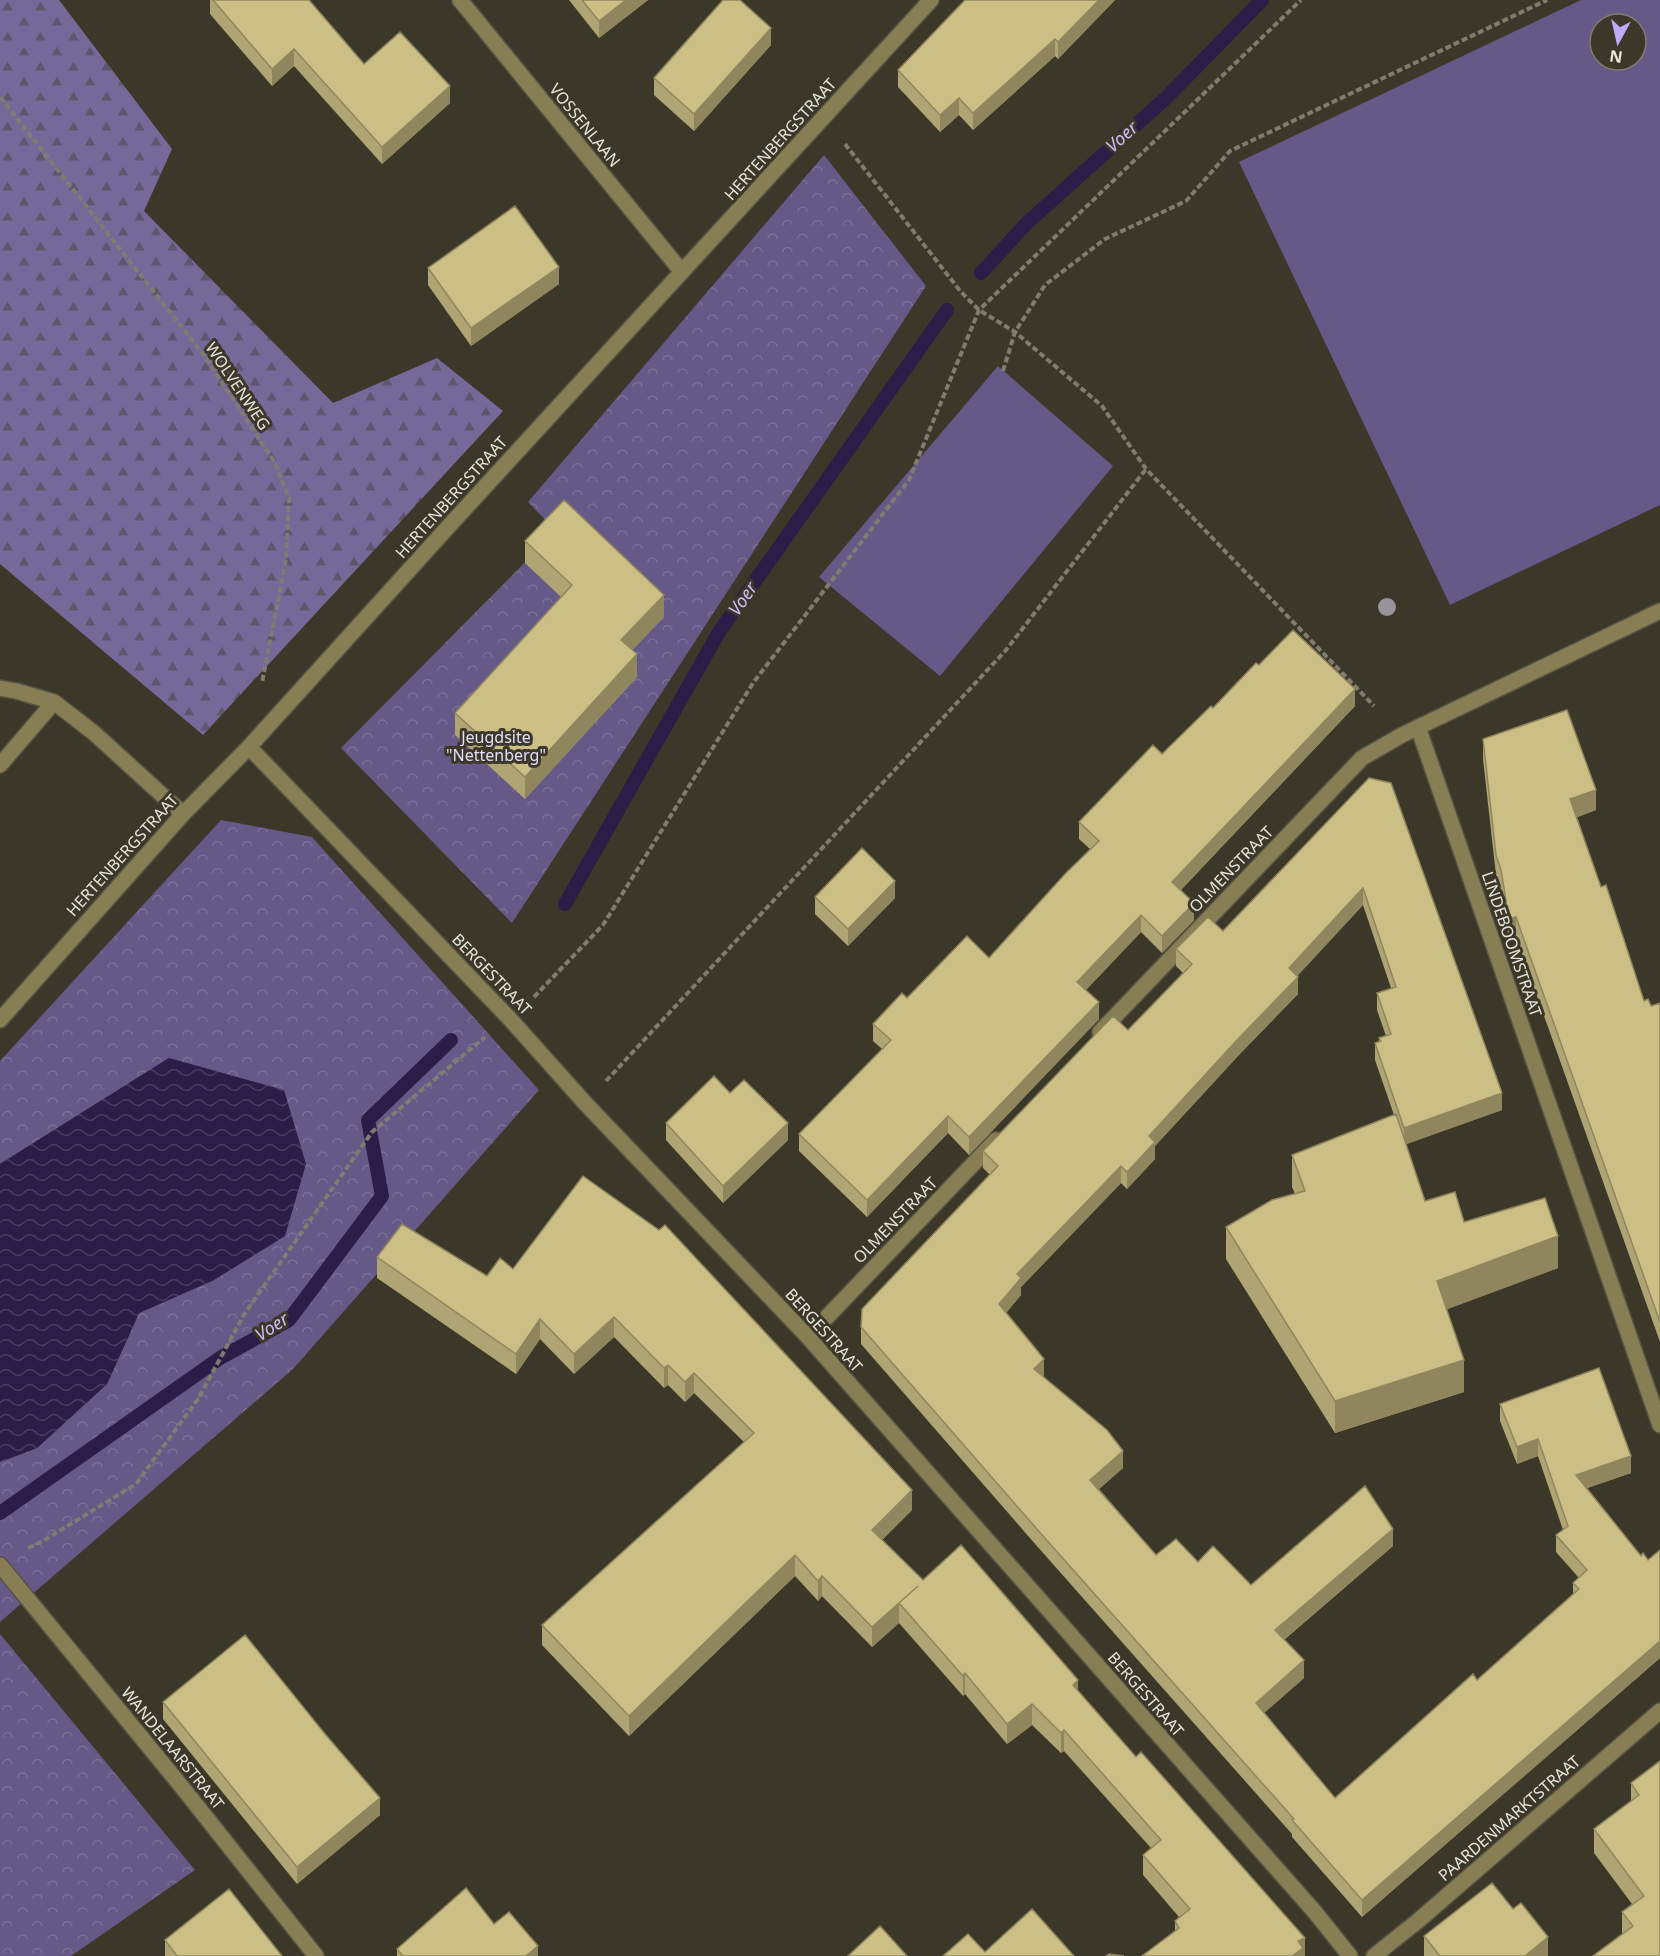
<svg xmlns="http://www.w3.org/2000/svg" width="1660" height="1956" viewBox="0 0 1660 1956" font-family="'Noto Sans',sans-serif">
  <defs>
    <pattern id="forest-firs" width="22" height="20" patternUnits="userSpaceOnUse" patternTransform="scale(1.5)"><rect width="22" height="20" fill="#75699a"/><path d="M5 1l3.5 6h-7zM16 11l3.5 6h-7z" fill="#5d576e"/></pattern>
    <pattern id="park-crowns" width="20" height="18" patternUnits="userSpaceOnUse" patternTransform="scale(1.5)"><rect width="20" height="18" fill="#645987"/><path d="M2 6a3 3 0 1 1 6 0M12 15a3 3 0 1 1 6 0" fill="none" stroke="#7a7197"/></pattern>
    <pattern id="water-waves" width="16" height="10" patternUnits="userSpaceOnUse" patternTransform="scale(1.5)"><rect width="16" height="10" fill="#2a1d47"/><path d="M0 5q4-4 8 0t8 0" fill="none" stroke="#493e61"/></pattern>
  </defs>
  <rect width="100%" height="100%" fill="#3b3829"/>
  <path fill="url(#forest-firs)" d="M0,0H59L172,149L144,211L333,403L437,358L503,411L203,735L0,564Z"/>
  <path fill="url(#park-crowns)" d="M824,155L926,286L512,923L341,748L556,531L528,502Z
    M221,820L312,837L539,1090L293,1369L0,1622V1462L37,1448L107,1384L139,1313L214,1280L169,1058L0,1164V1061Z
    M0,1634L195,1870L71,1956H0Z"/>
  <path fill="#645987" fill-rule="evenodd" d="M1581,0H1660V505L1450,605L1239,162ZM1600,24H1636V60H1600Z
    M998,366L1113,466L940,676L819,577Z"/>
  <path fill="url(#water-waves)" d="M169,1058L284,1090L306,1164L285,1236L214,1280L139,1313L107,1384L37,1448L0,1462V1164Z"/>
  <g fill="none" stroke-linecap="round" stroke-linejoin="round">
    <path stroke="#2a1d47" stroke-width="14" d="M981,273L1027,223L1166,98L1262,0
      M565,904L719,632L947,310
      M0,1513L220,1358L289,1320L382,1196L368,1120L451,1040"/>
    <g stroke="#575446" stroke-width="18">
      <path id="minor" d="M460,0L682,272
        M0,688L16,691L54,702L94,733L183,814
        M1418,727L1660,1425
        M249,747L510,1019L585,1103L808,1337L1314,1911L1350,1956
        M0,765L54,702
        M0,1020L183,814L249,747L448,527L931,0
        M1100,1032L1362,758L1402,735L1660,611
        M808,1337L996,1140
        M0,1565L182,1787L316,1956
        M1374,1956L1419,1920L1660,1711"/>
    </g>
    <path stroke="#7f7c70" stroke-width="4" stroke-dasharray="6 3" stroke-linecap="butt" d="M0,97L203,354L275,463L289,498L286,559L262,683
      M845,144L961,292L979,310L1015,332L1102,406L1146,469L1374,706
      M1003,371L1015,332L1045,285L1105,239L1186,201L1230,151L1547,0
      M534,997L603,925L753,683L909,480L979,310L1301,0
      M606,1081L1006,650L1146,469
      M28,1548L43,1541L136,1484L198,1399L245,1313L372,1132L485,1037"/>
    <use href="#minor" stroke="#887e54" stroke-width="15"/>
  </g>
  <circle fill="#97939d" cx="1387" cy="607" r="9"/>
  <path fill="#afa473" d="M210,0H309L364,64L450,103L382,164L294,66L272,86L210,14Z
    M569,0H648L599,38Z
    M1115,0L1058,59L1055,56L973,130L959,115L940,132L898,87V70Z
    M771,45L694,131L654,95V78Z
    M428,268L559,284L471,346L428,285Z
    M525,541L664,617L632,650L637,677L525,799L455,735V713L561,597L525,563Z
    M1259,665L1355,706L1181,890L1194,920L1162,953L1141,932L1086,990L1099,1019L969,1155L948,1133L867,1217L799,1151V1134L882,1049L873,1041V1024L907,998L989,958L1090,849L1079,839V822L1162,754L1213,708Z
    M1483,739L1596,810L1577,817L1601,887L1644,1001L1651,1006L1660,1003V1342L1516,937L1509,940L1501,890L1496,875L1483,759Z
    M1369,778L1502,1110L1406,1144L1425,1201L1558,1268L1447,1309L1464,1392L1335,1433L1226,1259V1227L1295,1194L1292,1187V1155L1394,1115L1375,1060V1043L1379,1041V1038L1386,1036L1377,1010V993L1391,988L1363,905L1297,976L1298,994L1237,1057L1155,1146V1159L1127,1189L1121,1183L1021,1287V1295L1006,1313L1044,1376V1377L1123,1468L1099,1489L1156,1555L1198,1562L1251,1585L1393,1546L1284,1640L1304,1678L1264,1713L1335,1798L1477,1680L1573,1595V1583L1579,1578L1556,1552V1535L1563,1530L1538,1456L1517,1464L1500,1421V1404L1631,1473L1587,1488L1641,1556L1648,1560L1660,1550V1658L1362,1917L1292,1837V1834L1036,1545L861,1344V1327L990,1175L983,1168V1151L1128,1030L1183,973L1176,966V949L1223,931Z
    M815,897L895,898L848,946L815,914Z
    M730,1093L788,1140L723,1203L666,1140V1123Z
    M583,1176L912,1510L882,1540L923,1580L1078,1691L1305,1956L1175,1931V1921L1179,1917L1143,1875V1855L1151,1848L1064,1751L1061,1753L1032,1725L1007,1744L965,1694L963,1696L899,1623L872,1647L822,1596L818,1601L795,1576L629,1736L542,1645V1625L744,1442L694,1393L685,1402L668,1385L664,1388L614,1337L574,1374L540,1339L516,1374L377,1278V1257L487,1276L513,1269Z
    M163,1702L325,1734L380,1815L297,1884L163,1719Z
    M1660,1761V1956L1622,1935V1912L1632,1904L1594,1853V1829L1631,1801V1783Z
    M494,1924L538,1956H397V1949Z
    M1424,1936L1548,1956H1424Z
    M165,1940L282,1956H165Z"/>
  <path fill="#8f865e" d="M626,0H648L599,38V21Z
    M1099,0H1115L1058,59V42Z
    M771,28V45L694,131V114Z
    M1055,39V56L973,130V113Z
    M294,49V66L272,86V69Z
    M450,86V103L382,164V147Z
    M959,98V115L940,132V115Z
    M559,267V284L471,346V328Z
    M664,595V617L621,662V640Z
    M637,654V677L525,799V777Z
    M1355,689V706L1172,899V882Z
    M1596,790V810L1570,820V799Z
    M895,881V898L848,946V929Z
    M1363,888V905L1289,985V968Z
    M1194,903V920L1162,953V936Z
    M1141,915V932L1077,999V982Z
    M1516,917V937L1509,940V919Z
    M1298,977V994L1237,1057L1155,1146V1159L1127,1189V1172L1149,1136L1237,1040Z
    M1099,1002V1019L969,1155V1137Z
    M1502,1093V1110L1404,1145V1128Z
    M948,1116V1133L867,1217V1200Z
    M788,1123V1140L723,1203V1186Z
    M1121,1166V1183L1021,1287V1295L999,1321V1304L1017,1274Z
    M1558,1236V1268L1437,1313V1281Z
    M614,1317V1337L574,1374V1354Z
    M540,1319V1339L516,1374V1354Z
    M1044,1359V1376L1034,1386V1369Z
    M1464,1360V1392L1335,1433V1401Z
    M668,1365V1385L664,1388V1368Z
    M694,1373V1393L685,1402V1382Z
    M1538,1439V1456L1517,1464V1447Z
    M1123,1451V1468L1090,1497V1480Z
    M1631,1456V1473L1576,1492V1475Z
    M912,1490V1510L872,1550V1530Z
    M1393,1529V1546L1275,1647V1630Z
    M795,1555V1576L629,1736V1716Z
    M822,1576V1596L818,1601V1581Z
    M918,1586L899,1603V1623L872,1647V1627Z
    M1660,1641V1658L1362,1917V1900Z
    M1304,1660V1678L1256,1720V1703Z
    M965,1673V1694L963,1696V1676Z
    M1078,1680V1700L1073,1685Z
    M1032,1704V1725L1007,1744V1724Z
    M1064,1730V1751L1061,1753V1733Z
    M380,1798V1815L297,1884V1867Z
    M1548,1937V1956H1525Z
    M1305,1938V1956H1292L1298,1941Z
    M538,1946V1956H526Z"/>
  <path fill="#ccbf86" stroke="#8f865e" stroke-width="1.5" d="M213,0H309L364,64L400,32L450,86L382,147L294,49L272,69Z
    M582,0H626L599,21Z
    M723,0H740L771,28L694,114L654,78Z
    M965,0H1099L1058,42L1055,39L973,113L959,98L940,115L898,70Z
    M515,206L559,267L471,328L428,268Z
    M564,500L664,595L621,640L637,654L525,777L455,713L572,585L525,541Z
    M1293,630L1355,689L1172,882L1194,903L1162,936L1141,915L1077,982L1099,1002L969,1137L948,1116L867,1200L799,1134L891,1040L873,1024L902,993L907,998L967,936L989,958L1066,873L1099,841L1079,822L1153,745L1162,754L1211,706L1213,708L1256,663L1259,665Z
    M1567,710L1596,790L1570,799L1601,887L1606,885L1644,1001L1648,999L1651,1006L1660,1003V1322L1516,917L1509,919L1501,870L1496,855L1483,739Z
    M1369,778L1391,783L1502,1093L1404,1128L1375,1043L1381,1041L1379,1038L1391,1034L1377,993L1396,987L1363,888L1289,968L1298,977L1237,1040L1149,1136L1155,1142L1127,1172L1121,1166L1017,1274L1021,1278L999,1304L1044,1359L1034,1369L1107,1430L1123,1451L1090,1480L1156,1555L1176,1539L1198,1562L1213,1546L1251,1585L1365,1486L1393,1529L1275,1630L1304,1660L1256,1703L1335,1798L1473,1674L1477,1680L1579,1589L1573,1583L1587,1570L1556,1535L1568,1526L1538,1439L1517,1447L1500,1404L1599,1368L1631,1456L1576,1475L1641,1556L1643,1553L1648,1560L1660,1550V1641L1362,1900L1292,1820L1294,1819L1036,1528L861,1327L862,1309L998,1166L983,1151L1113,1016L1128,1030L1192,964L1176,949L1208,917L1223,931Z
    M862,848L895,881L848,929L815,897Z
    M714,1076L730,1093L744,1080L788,1123L723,1186L666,1123Z
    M1396,1114L1425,1201L1455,1192L1464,1222L1545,1198L1558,1236L1437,1281L1464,1360L1335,1401L1226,1227L1272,1200L1305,1191L1292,1155Z
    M583,1176L659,1230L665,1225L912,1490L872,1530L923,1580L961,1545L1078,1680L1073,1685L1136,1757L1141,1752L1305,1938L1298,1941L1303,1948L1292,1956H1142L1179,1928L1175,1921L1190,1909L1143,1855L1161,1840L1064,1730L1061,1733L1032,1704L1007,1724L965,1673L963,1676L899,1603L918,1586L872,1627L822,1576L818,1581L795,1555L629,1716L542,1625L754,1433L694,1373L685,1382L668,1365L664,1368L614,1317L574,1354L540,1319L516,1354L377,1257L402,1224L487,1276L500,1258L513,1269Z
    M245,1635L325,1734L380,1798L297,1867L163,1702Z
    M1660,1761V1956H1593L1633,1926L1622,1912L1644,1896L1594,1829L1639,1795L1631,1783Z
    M1492,1883L1513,1909L1521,1903L1548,1937L1525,1956H1440L1424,1936Z
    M466,1888L494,1924L509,1912L538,1946L526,1956H403L397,1949Z
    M229,1889L282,1956H177L165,1940Z
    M1032,1909L1074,1956H943L968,1934L985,1952Z
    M880,1926L907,1956H848Z
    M1109,1954L1124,1956H1106Z"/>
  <g text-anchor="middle" stroke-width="6" stroke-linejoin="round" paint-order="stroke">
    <g font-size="16" fill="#e7e5dc" stroke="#3b3829">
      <text transform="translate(585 125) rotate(51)" y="6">VOSSENLAAN</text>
      <text transform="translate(780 139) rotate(-48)" y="6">HERTENBERGSTRAAT</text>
      <text transform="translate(238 386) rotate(56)" y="6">WOLVENWEG</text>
      <text transform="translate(451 497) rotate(-48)" y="6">HERTENBERGSTRAAT</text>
      <text transform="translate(122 855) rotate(-48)" y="6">HERTENBERGSTRAAT</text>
      <text transform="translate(1231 869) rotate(-46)" y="6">OLMENSTRAAT</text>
      <text transform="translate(1512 944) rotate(71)" y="6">LINDEBOOMSTRAAT</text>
      <text transform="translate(492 974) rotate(46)" y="6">BERGESTRAAT</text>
      <text transform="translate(895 1220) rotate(-46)" y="6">OLMENSTRAAT</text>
      <text transform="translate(824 1330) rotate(48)" y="6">BERGESTRAAT</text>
      <text transform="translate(1146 1694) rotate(49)" y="6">BERGESTRAAT</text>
      <text transform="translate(173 1748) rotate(51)" y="6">WANDELAARSTRAAT</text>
      <text transform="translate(1509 1818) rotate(-41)" y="6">PAARDENMARKTSTRAAT</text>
    </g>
    <g font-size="16" fill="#e3ddfc" stroke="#3b3829">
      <text x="496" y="743">Jeugdsite<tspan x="496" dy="18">"Nettenberg"</tspan></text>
    </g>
    <g font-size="18" font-style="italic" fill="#cabdf9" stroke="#3b3829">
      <text transform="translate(1122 137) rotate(-42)" y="6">Voer</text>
      <text transform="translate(743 599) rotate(-55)" y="6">Voer</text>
      <text transform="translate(272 1327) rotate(-33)" y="6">Voer</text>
    </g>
  </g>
  <g transform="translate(1618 42) rotate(188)"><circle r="28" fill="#3b3829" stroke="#807d71" stroke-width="1.5"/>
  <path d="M0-4.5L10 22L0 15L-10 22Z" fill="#bbaaf6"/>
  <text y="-9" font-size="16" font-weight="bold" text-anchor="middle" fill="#e7e5dc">N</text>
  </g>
</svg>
